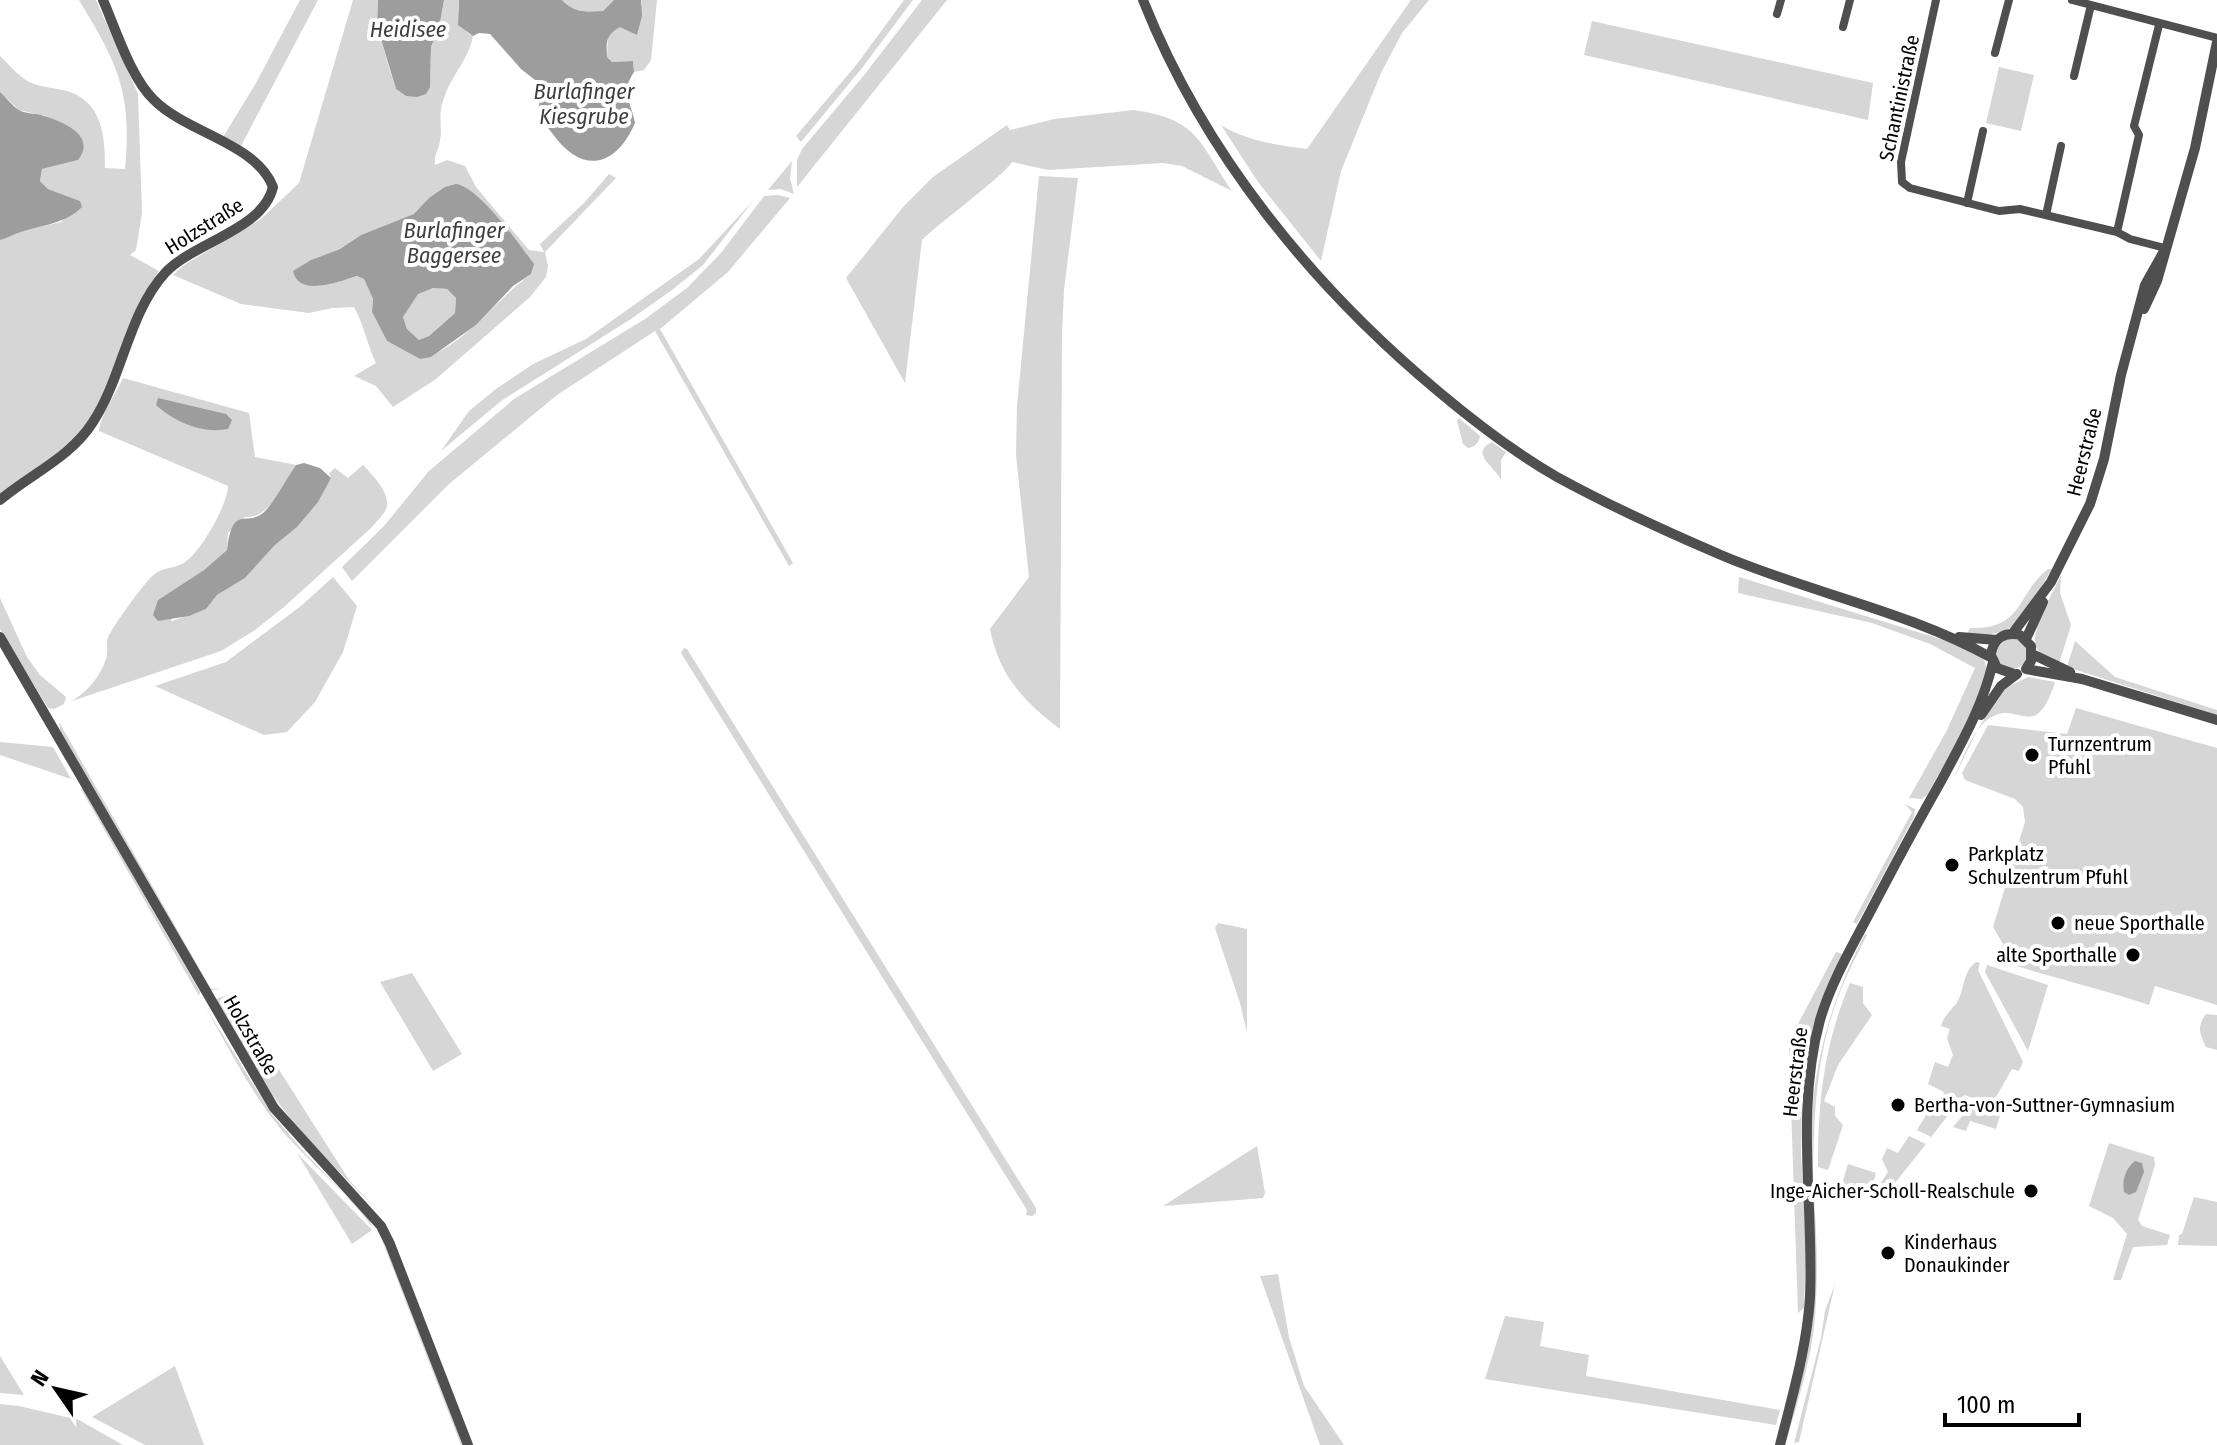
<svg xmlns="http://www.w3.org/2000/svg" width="2217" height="1445" viewBox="0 0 2217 1445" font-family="'Fira Sans Condensed',sans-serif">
  <rect width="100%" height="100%" fill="#fff"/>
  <path fill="#d6d6d6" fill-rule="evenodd" d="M79,0H96L138,94L142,213L136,250L130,255L159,271C123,322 118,394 74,440C53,462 25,477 0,494V240L19,232L61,222L80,201L48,189L40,181L42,169L78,160L45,116L19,110L0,92V56C11,66 20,79 34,84C47,89 65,88 77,95C104,110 105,142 105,168L125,169C132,91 118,65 79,0Z
    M300,0H318L241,146L223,137L256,83Z
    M353,0H378L377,26L390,71L396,89L406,96L430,87L431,47L439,28L444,0H459C457,15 459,29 473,36C469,59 451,76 444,98C437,116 443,125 440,141C438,151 434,155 435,165L447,160L465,166L476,187L529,250L544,252L540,244L584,203L609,174L616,178L545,252L548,266L546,277L530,297L436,379L393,407L376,386L354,376L376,363C367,344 364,325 354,307L333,308L309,313L241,304L173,275L184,265L261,219L299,183ZM429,198L492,213L508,229L531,274C497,298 461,350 420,359L387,341L372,312L373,299L364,279L358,276C333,283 328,286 301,283L311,260L340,249L361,235L415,214Z
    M562,0H614L603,11C586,12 574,13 562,0Z
    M641,0H657L651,60L644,70L634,72L633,61L612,62L607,57L608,35L620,26L626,29L642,4Z
    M904,0H913L862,68L801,142L796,136L857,64Z
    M922,0H947L797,187V160L802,149L865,74Z
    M1411,0H1429L1402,33L1381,73L1341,171L1321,261L1258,182L1221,125C1246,141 1278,145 1307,149Z
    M1592,21L1873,83L1868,120L1584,55Z
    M1999,67L2034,75L2021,131L1986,123Z
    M1134,110C1198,119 1199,142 1232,191L1182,166L1163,163L1048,170L1012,162C1007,173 938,224 922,240L905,383L846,278L903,207L933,177L1007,125L1010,130L1054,119Z
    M792,161L790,178L794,194L781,189L768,190Z
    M1039,176L1078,178L1064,290L1062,332L1060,729C1023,701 999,675 990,629L1029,577L1016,455L1017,406Z
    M778,195L790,198L728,272L660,329L793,563L789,566L655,331L557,395L449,484L352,581L342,567L384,526L429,471L514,399L645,319L687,288L721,253L764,196Z
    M753,201L703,265L672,290L631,319L501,401L441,451L469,411L496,389L533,364L586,339L699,259Z
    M433,288L447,289L456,298L455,313L429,336L419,340L407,329L403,317L418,293Z
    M123,378L249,413L255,457L296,465C284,483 270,519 245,517L228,533L227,550L204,570L158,600L172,621L206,609L217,595L245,578L275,545L297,527L331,478L329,473L335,468L348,478L363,465C372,475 389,491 387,506C386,513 376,522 371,528L284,607L255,630L221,651L72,701C88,691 100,677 106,659C109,651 105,642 109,635C119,618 133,599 145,584C161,565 163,572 182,564C199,556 228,504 228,486L99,431C100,416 116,393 123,378Z
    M1459,418L1480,436C1479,443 1475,447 1468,448L1463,444L1457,421Z
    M1492,442L1506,452L1501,460V480C1495,467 1469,453 1492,442Z
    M2048,569H2052L2020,621C2005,634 1987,636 1967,634L1970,628C2024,630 2016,594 2048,569Z
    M2061,575L2060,593L2071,625L2059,664C2051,660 2042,657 2037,649C2028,633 2054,591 2061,575Z
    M333,577L357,606L343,652L315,702L287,732L264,735L155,686L226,662L301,606Z
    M1739,577L1950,642C1961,646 1976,650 1983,659C2000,679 1939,771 1928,794L1922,799L1909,798L1946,732L1975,668L1930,644L1872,623L1738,593Z
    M0,598L27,657L40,675L66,697L64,704L54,709L48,708L0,629Z
    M1997 654a15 15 0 1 1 30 0a15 15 0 1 1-30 0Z
    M2075,641L2115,677L2217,710V715L2067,667Z
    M684,648L687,649L1036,1208V1213L1032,1216L1026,1215L1027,1210L681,653Z
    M2028,677L2055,682C2034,747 2018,696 1987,720C1970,734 1961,763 1952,782L1978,729L2003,689Z
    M2076,708L2217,748V1005L2155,986L2149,1005C2099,988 2048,977 1998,960L2003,944L1993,927L2025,822L2023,807L2015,799L1965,780L1962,773L1988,725L2067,734Z
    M59,722L211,989L221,988L209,991L60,730Z
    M0,742L53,747L71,779L0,755Z
    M81,789H83L200,992L199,996Z
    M1905,804L1915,809L1914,817L1857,924L1853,922L1912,812Z
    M1218,923L1247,929V1033L1240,1003L1215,928Z
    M1865,934L1867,935C1855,959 1842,983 1834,1009C1815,1064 1814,1123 1813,1180C1809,1166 1811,1152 1811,1137C1812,1065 1832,997 1865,934Z
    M1836,952L1843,954L1811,1040L1802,1043L1789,1041Z
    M1976,962L1980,963L1978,970L2023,1062L2019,1071L2012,1069L1992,1104L1964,1095L1931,1137L1917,1130L1926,1115L1935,1114L1944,1092L1928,1084L1935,1062L1948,1067L1953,1055L1947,1038L1950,1029L1941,1026C1945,1015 1949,1012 1956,1004C1965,991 1962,972 1976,962Z
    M1987,965L2048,985L2028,1051L1985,972Z
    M412,973L462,1054L433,1071L380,982Z
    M1850,983L1863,987V1003L1872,1015L1838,1065L1824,1101L1835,1107V1116L1843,1125L1828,1170L1818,1167C1818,1100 1824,1045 1850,983Z
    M231,994L349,1180L383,1216C347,1179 308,1143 277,1101C253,1069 235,1034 216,999Z
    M205,1006L271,1113L305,1153L368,1218L374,1229C348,1193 313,1166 284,1133C252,1095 229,1049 205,1006Z
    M2206,1014L2217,1015V1050L2206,1047C2199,1033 2197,1026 2206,1014Z
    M1789,1047L1802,1054L1806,1062L1802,1093L1801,1152L1806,1244L1804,1308L1798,1313Z
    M1969,1108L2000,1115L1996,1129L1970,1121L1966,1131L1953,1127Z
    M1909,1136L1926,1144L1887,1193L1876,1190L1888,1172L1882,1159L1887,1148L1898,1153Z
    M2109,1143L2154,1157L2155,1165L2138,1220L2142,1226L2170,1235L2167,1245L2133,1247L2121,1280H2113L2127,1234L2113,1218L2089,1206Z
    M1257,1146L1265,1193L1263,1198L1163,1206Z
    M297,1153L372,1230L352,1244Z
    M1848,1164L1876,1173L1871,1190L1867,1192L1845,1185L1843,1180Z
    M2194,1197L2217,1202V1246L2178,1245L2179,1235L2182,1234Z
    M1814,1198C1817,1238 1818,1278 1815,1317C1812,1358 1798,1400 1787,1439L1813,1319Z
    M380,1235L386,1246L463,1445H461Z
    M1278,1274L1289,1337L1304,1386L1344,1445H1320L1260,1276Z
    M1835,1284L1799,1442L1794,1443L1821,1338L1825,1311Z
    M1505,1316L1544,1322L1540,1346L1589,1355L1586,1376L1780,1410L1776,1425L1485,1379Z
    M0,1356L24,1395L0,1393Z
    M175,1366L204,1445H145L92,1417Z
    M0,1404L19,1406L79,1420L123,1445H0Z"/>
  <path fill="#9d9d9d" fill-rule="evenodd" d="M378,0H444L439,28L431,47L430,87L426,94L417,97L406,96L396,89L377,26Z
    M459,0H562C574,13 586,12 603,11L614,0H641L642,16L637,35L620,27C606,35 606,41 607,57L612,62L633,61L634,72C620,93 631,101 635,123C615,169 581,174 552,133C547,126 540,119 539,112C538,103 541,95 544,87L521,69L490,34L479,33L473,36L458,25Z
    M0,92C6,97 12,106 19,110C25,114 36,113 44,116C64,122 97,136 78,160L42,169L40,181L48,189L80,201L82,207C66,223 44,225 24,231C15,233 9,238 0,240Z
    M456,184C479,187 519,244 534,264L531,274L513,286L476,325L431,357L420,359L387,341L372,312L373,299L364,279L357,276C340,281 299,298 293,271L311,260L340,249L361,235L414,214L429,198L445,187ZM433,288L447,289L456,298L455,313L429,336L419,340L407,329L403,317L418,294Z
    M158,398L226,414L232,420L228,429C202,434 175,422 156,405Z
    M304,463L320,468L331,478L318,502L297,527L275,545L245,578L217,595L206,609L189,616L158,621L153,615L158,600L204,570L227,550C233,500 248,531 267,509C278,496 286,479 296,465Z
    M2135,1161L2142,1163L2144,1172L2136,1192L2129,1195L2124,1192C2122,1180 2125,1169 2135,1161Z"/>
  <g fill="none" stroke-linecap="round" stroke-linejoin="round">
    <path stroke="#4f4f4f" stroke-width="8" d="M1936,0L1901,162L1902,182L1910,188L1999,211L2020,209L2117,232L2130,239L2165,248
      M2072,0L2217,38
      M1777,14L1781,0
      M1843,27L1850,0
      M1995,53L2009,0
      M2074,76L2091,5
      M1967,203L1983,131
      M2046,215L2061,146
      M2117,232L2139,135L2134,126L2159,25"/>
    <path stroke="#4f4f4f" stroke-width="10" d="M1143,0C1204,154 1313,287 1439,392C1476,423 1515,453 1557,477C1610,506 1665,531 1721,555C1810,593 1908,611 1992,658
      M2144,309L2157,281L2195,148L2217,42
      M0,500C32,473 70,458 93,422C123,376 128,314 165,273C194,242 263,230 273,187C256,143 187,133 154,100C131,78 116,30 103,0
      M2013,633L2051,582L2090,504L2104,459L2121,375L2145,285L2163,253
      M0,637L274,1108L381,1226L390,1244L468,1445
      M1959,637L1997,640
      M2026,639L2043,602
      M2032,654L2070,672
      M2026,669L2082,679L2217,720
      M2014,674L1997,668L1991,655C1993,639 2004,631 2020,635L2031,646V661L2026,669
      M1981,715L2001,686L2017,674
      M1780,1445C1792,1397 1807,1347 1810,1297C1814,1204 1795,1112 1820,1020C1831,983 1850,950 1868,916C1891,872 1915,827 1940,783C1961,744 1983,706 1993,662"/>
  </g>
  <g fill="#000" stroke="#fff" stroke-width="3">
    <circle cx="2032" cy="755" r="8"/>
    <circle cx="1952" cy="865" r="8"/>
    <circle cx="2058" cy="923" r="8"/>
    <circle cx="2133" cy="955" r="8"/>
    <circle cx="1898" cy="1105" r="8"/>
    <circle cx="2031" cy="1191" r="8"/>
    <circle cx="1888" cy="1253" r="8"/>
  </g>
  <g text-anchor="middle" stroke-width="8" stroke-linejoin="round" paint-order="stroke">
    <g font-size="20" fill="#000" stroke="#fff">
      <text transform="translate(1899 98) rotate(-78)" y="7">Schantinistraße</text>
      <text transform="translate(204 226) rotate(-32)" y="7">Holzstraße</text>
      <text transform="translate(2084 452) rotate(-76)" y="7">Heerstraße</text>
      <text transform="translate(251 1035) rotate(60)" y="7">Holzstraße</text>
      <text transform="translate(1795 1072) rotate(-83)" y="7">Heerstraße</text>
    </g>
    <g font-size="20" fill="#000" stroke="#fff" text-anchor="start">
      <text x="2048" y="751">Turnzentrum<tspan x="2048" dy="23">Pfuhl</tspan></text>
      <text x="1968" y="861">Parkplatz<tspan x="1968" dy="23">Schulzentrum Pfuhl</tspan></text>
      <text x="2074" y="930">neue Sporthalle</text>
      <text x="2117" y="962" text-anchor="end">alte Sporthalle</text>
      <text x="1914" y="1112">Bertha-von-Suttner-Gymnasium</text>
      <text x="2015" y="1198" text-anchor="end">Inge-Aicher-Scholl-Realschule</text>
      <text x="1904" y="1249">Kinderhaus<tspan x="1904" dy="23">Donaukinder</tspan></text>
    </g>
    <g font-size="22" font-style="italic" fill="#3e3e3e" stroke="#fff">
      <text x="408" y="37">Heidisee</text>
      <text x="584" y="99">Burlafinger<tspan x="584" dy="25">Kiesgrube</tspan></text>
      <text x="454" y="238">Burlafinger<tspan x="454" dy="25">Baggersee</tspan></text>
    </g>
  </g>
  <g transform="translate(56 1389) rotate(304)" stroke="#ffffff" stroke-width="6" paint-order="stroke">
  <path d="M0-6L14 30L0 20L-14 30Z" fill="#000000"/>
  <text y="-12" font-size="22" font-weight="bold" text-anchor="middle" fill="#000000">N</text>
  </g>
  <path d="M1945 1413v12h134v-12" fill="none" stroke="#000000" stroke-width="4"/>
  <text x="1957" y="1413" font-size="24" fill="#000000" stroke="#ffffff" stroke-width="6" paint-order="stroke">100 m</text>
</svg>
